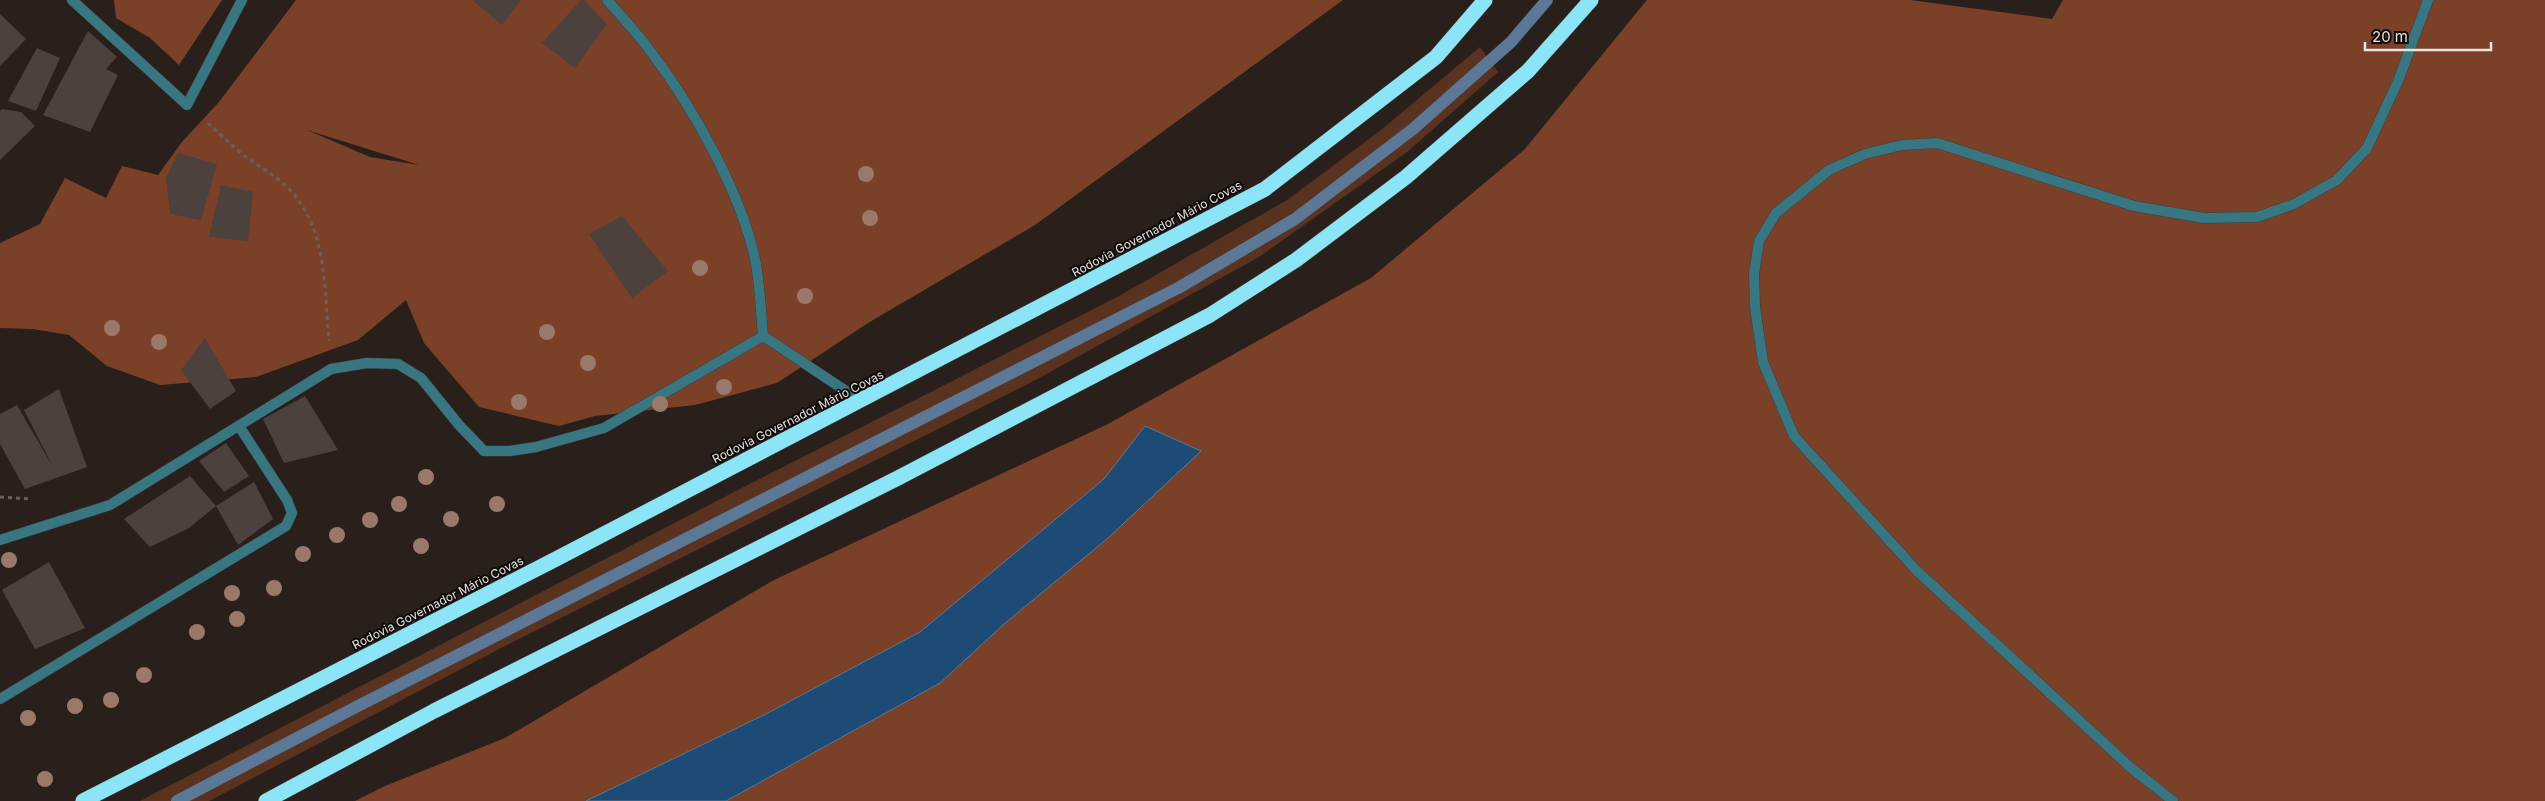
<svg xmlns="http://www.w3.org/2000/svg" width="2545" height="801" viewBox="0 0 2545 801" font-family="Inter,sans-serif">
  <rect width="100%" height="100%" fill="#29201c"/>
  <path fill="#5a3220" d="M1480,47L1498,72L1407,152L1259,257L1030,383L503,647L209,801H140L732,493L1119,296L1287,200L1381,130Z"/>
  <path fill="#7b4128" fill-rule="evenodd" d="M114,0H222L179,65L150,38L116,18Z
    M296,0H1343L1035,225L868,323L777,383L695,405L595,416L559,426L479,407L424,343L406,300L358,340L256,377L160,385L107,366L69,335L33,329L0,328V243L40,224L65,178L106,198L122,166L158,175L182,142L219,102ZM307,130L419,165L370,157Z
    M1647,0H1910L2052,19L2063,0H2545V801H355L385,786L505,738L774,580L1106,425L1371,278L1524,150Z"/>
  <path fill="#1e4b76" stroke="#5b7896" d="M1145,426L1201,451L1108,538L1004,624L940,683L726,801H586L766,714L920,632L1104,479Z"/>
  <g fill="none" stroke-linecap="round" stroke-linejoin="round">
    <path stroke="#5b7896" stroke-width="12" d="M177,801L356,707L1180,287L1295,219L1413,129L1511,42L1547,0"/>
  </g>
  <path fill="#4c413c" d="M472,0H521L502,25Z
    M581,0H584L607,24L575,68L542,43Z
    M0,14L26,39L0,66Z
    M88,31L117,57L106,69L118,75L90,132L43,115Z
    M37,48L60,58L36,111L8,101Z
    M2,109L21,112L35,126L0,160V111Z
    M178,153L217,164L201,220L170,214L166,178Z
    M221,185L253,192L248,241L209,237Z
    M622,216L668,271L632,298L589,234Z
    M205,338L236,391L210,409L181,370Z
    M59,389L87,467L25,489L0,444V414L17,405L53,467L24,410Z
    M305,396L338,450L284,463L263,419Z
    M226,443L249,476L224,492L199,461Z
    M190,476L216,506L189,528L150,547L124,519Z
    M254,482L273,519L238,545L216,506Z
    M49,562L85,628L35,649L2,590Z"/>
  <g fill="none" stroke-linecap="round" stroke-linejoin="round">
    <g stroke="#443b37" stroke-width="11">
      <path id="street" d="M72,0L187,105L242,0
        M607,0C622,17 638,34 651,52C693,107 743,196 756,264C760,287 761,312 763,336
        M0,540L110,505L331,369L367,363L398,364L421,378L459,425L484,451H510L536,447L604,428L763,336L861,401
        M0,699L286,526L292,513L287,500L239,426
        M2173,801L2130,767L1917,571L1794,436L1763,362L1755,307L1754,274L1759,241L1776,213L1829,170L1865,154L1902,145L1937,143L2134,206L2204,218L2257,217L2294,204L2337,180L2367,148L2398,81L2428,0"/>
    </g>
    <g stroke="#443b37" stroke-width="16">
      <path id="highway" d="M83,801L556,559L1265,189L1436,57L1485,0
        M266,801L434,711L898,478L1210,315L1296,260L1406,177L1528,71L1591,0"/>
    </g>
    <path stroke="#68605c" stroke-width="3" stroke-dasharray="4 4" stroke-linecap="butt" d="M208,123C219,133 230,144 242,154C257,165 273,174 287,187C328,227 324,289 329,341
      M0,497L32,499"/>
    <use href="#street" stroke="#387782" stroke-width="10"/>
    <use href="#highway" stroke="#8ce5f6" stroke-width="15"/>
  </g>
  <g fill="#9b796a">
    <circle cx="866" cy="174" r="8"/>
    <circle cx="870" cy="218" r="8"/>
    <circle cx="700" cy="268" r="8"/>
    <circle cx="805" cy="296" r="8"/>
    <circle cx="112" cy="328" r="8"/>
    <circle cx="547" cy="332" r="8"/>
    <circle cx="159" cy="342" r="8"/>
    <circle cx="588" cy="363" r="8"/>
    <circle cx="724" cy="387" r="8"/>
    <circle cx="519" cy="402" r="8"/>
    <circle cx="660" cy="404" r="8"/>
    <circle cx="426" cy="477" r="8"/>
    <circle cx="399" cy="504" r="8"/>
    <circle cx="497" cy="504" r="8"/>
    <circle cx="451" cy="519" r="8"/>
    <circle cx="370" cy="520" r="8"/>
    <circle cx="337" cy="535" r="8"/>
    <circle cx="421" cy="546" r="8"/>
    <circle cx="303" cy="554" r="8"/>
    <circle cx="9" cy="560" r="8"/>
    <circle cx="274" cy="588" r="8"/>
    <circle cx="232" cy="593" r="8"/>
    <circle cx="237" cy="619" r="8"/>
    <circle cx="197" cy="632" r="8"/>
    <circle cx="144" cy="675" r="8"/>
    <circle cx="111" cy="700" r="8"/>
    <circle cx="75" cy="706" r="8"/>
    <circle cx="28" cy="718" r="8"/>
    <circle cx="45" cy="779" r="8"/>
  </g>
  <g text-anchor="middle" stroke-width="4" stroke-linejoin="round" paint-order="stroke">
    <g font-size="12" fill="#e9e2df" stroke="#0f0b09">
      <text transform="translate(1157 229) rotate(-28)" y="4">Rodovia Governador Mário Covas</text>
      <text transform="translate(798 417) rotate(-27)" y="4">Rodovia Governador Mário Covas</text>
      <text transform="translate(438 603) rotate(-27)" y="4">Rodovia Governador Mário Covas</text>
    </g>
  </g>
  <path d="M2365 42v8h126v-8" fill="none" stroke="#e9e2df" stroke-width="2.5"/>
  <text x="2372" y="42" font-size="15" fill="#e9e2df" stroke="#0f0b09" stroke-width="4" paint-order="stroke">20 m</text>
</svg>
